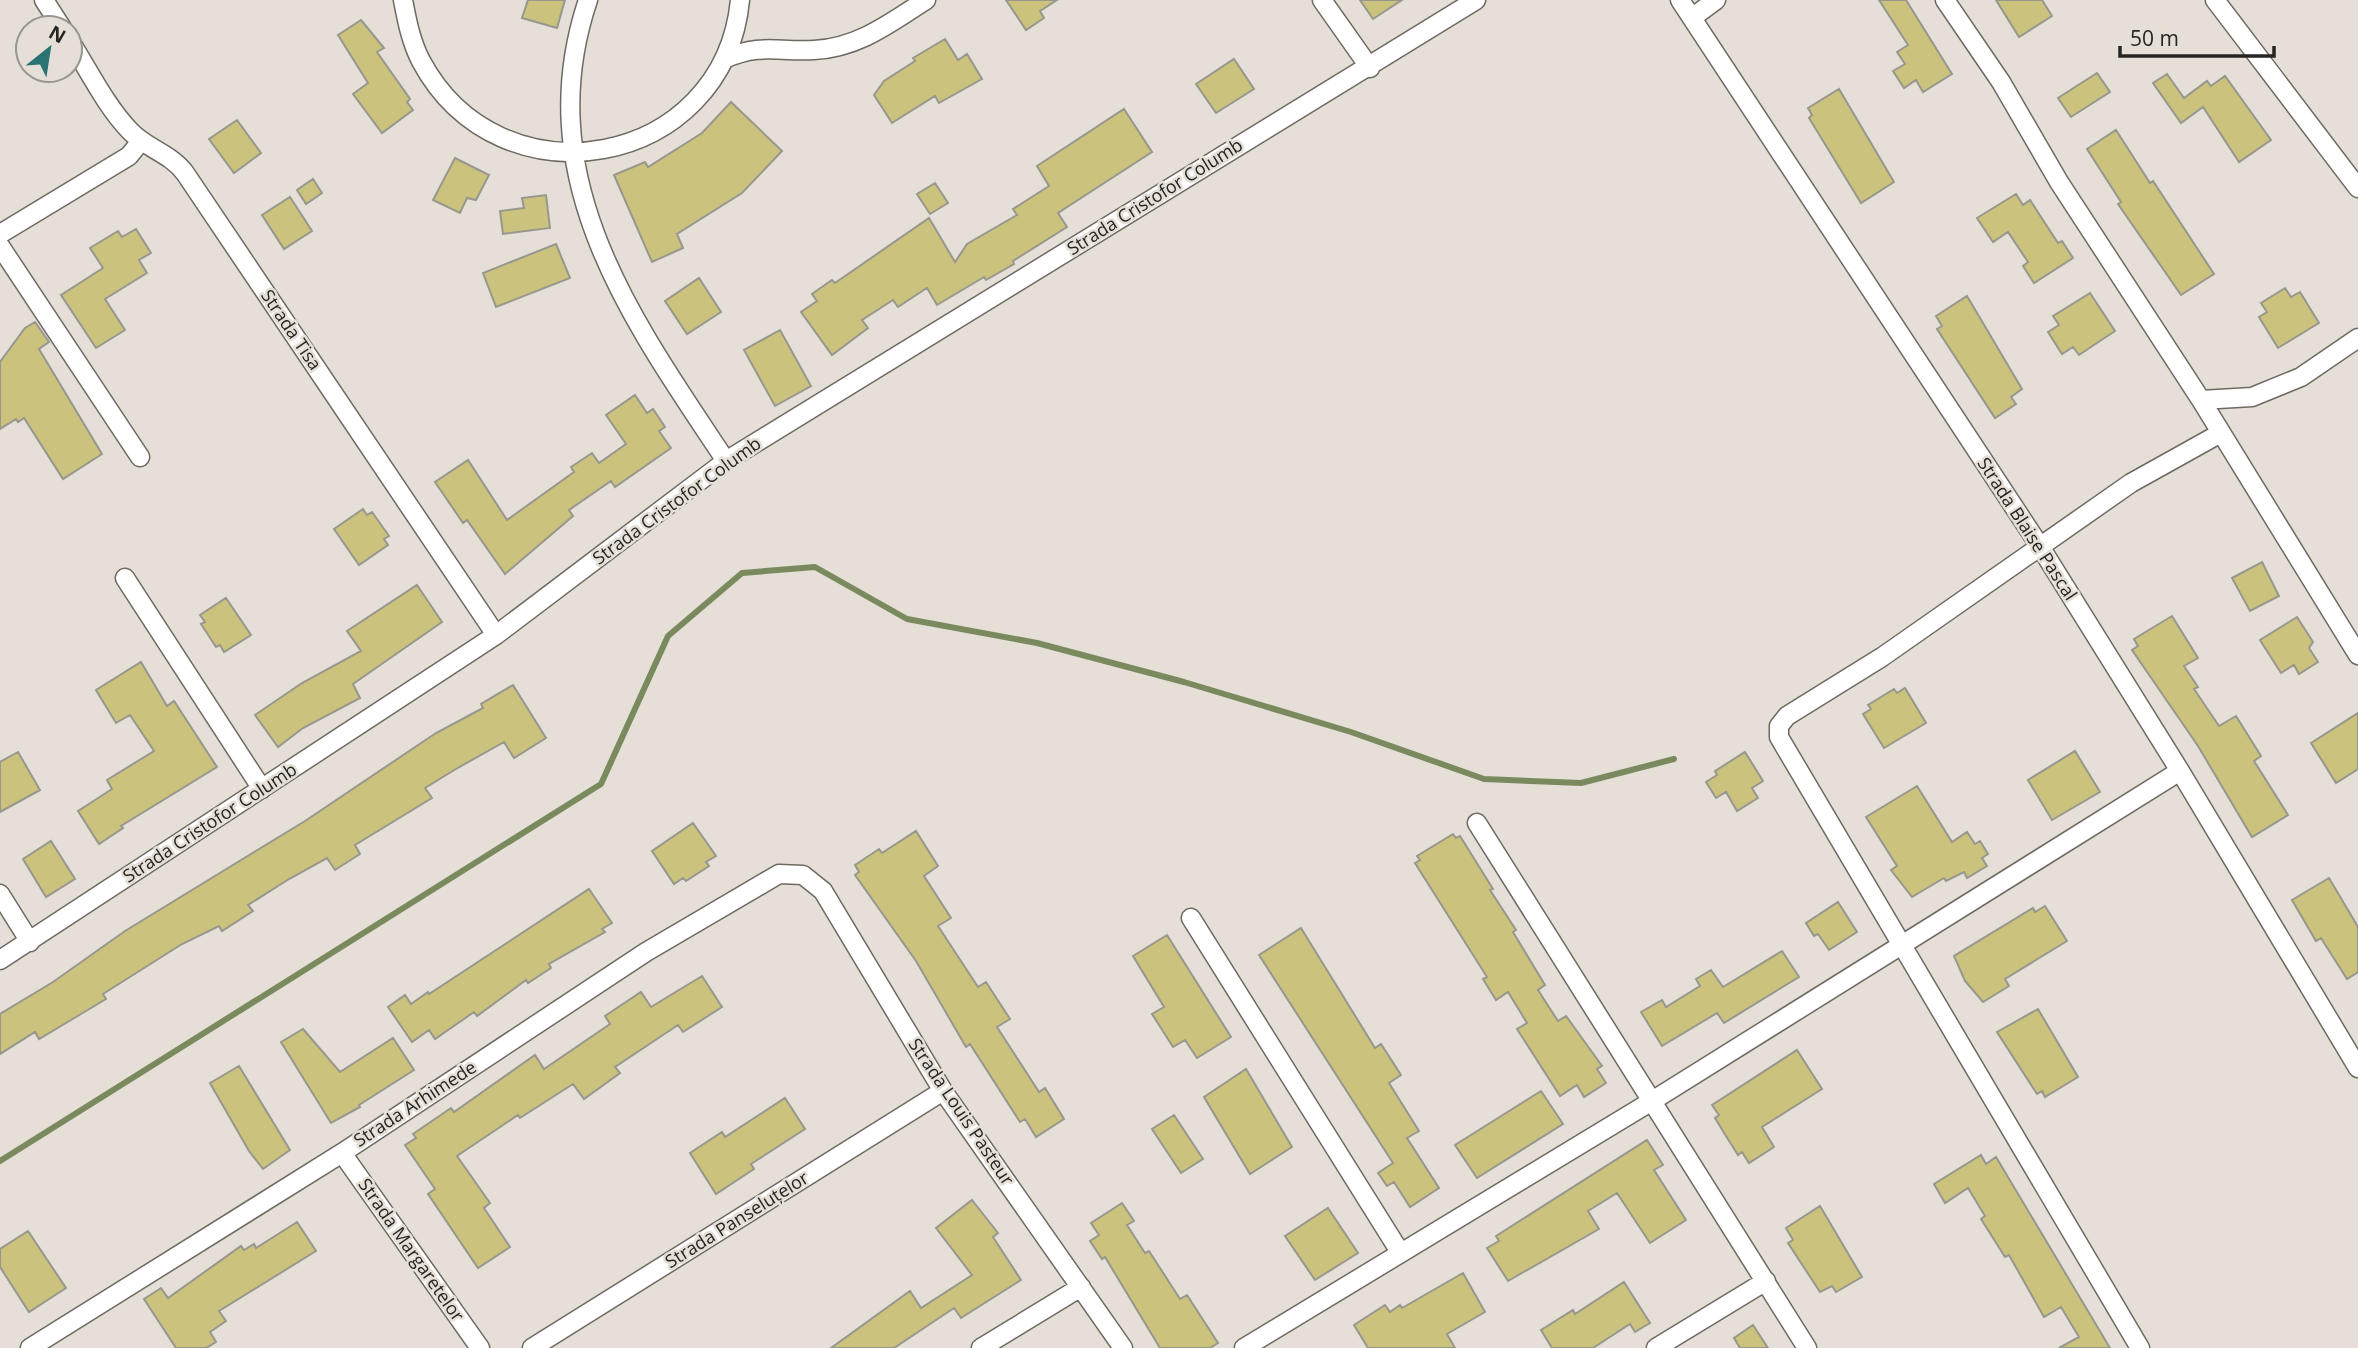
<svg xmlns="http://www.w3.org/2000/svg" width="2358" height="1348" viewBox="0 0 2358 1348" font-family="'Open Sans',sans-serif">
  <rect width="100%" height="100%" fill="#e5dfd7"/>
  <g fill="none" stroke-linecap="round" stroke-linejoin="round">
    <path stroke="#7a8a5e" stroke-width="6" d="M0,1161L601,784L668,636L742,573L815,567L907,619L1037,643L1184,682L1351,732L1484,779L1581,783L1674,759"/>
  </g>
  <path fill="#cbc27d" stroke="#98978e" stroke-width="2" d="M528,0H565L557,28L522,18Z
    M1006,0H1057L1040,11L1044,18L1026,30Z
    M1360,0H1402L1373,19Z
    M1879,0H1906L1952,74L1923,92L1916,80L1904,88L1893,71L1905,64L1897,52L1908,45Z
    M1996,0H2042L2052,16L2019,37Z
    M361,20L384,48L377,52L410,99L407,102L413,110L382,133L353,94L368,83L338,35Z
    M945,39L958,60L967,54L982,79L939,103L935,96L892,123L874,95L884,81L915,61L913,58Z
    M1234,59L1254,89L1216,113L1196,84Z
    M2097,73L2110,92L2071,117L2058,98Z
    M2167,74L2184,98L2207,81L2211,86L2225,76L2271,140L2239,162L2203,107L2181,123L2153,83Z
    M1839,89L1894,182L1861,203L1809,118L1812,115L1808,108Z
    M731,102L782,151L742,193L677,234L683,248L652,262L614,175L645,162L648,167L702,133Z
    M1124,109L1152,152L1058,213L1067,227L1013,261L1014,264L986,280L984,277L937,305L927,288L898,307L893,300L862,320L868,328L832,355L801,312L817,301L812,294L832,280L835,283L929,218L955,262L967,244L1017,215L1013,209L1049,186L1037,166Z
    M237,120L261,153L234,173L209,139Z
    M2116,130L2150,183L2153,181L2214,274L2181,295L2118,204L2121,202L2087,149Z
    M455,158L489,175L476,200L467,198L460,213L433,200Z
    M313,179L322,193L306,204L297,190Z
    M935,183L948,203L930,214L917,194Z
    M2016,194L2023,205L2030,200L2058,243L2062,241L2073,258L2034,283L2023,266L2028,262L2008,232L1993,242L1977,218Z
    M546,195L550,228L503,234L500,211L524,208L522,198Z
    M290,197L312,231L284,249L262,215Z
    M136,229L151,253L139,260L147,273L105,299L125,330L96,348L61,295L103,268L90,248L118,231L122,237Z
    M556,244L570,278L496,307L483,273Z
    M699,278L721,312L687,334L665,301Z
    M2285,288L2291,297L2300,292L2319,323L2278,348L2259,317L2267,312L2261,303Z
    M2090,293L2115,331L2079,355L2073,347L2062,354L2048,332L2059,325L2053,316Z
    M1967,296L2022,389L2011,397L2016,404L1995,418L1937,329L1942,326L1936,316Z
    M35,322L49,342L39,349L102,454L63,479L24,418L18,422L16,419L0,429V362L25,328Z
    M780,330L811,386L775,406L744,350Z
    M635,395L647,413L653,409L665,427L659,431L671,448L615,487L611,481L569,510L573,516L505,574L467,520L463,523L435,482L468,460L507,520L574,472L571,467L592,453L599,463L626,444L606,415Z
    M363,509L367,515L372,512L389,536L384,539L388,545L359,565L334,529Z
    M2262,562L2279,596L2250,611L2232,578Z
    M417,585L442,622L353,684L360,698L303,728L278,747L255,715L302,683L361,651L347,631Z
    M226,598L251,635L224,652L220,645L216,647L201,624L205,622L200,615Z
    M2172,616L2198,658L2184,666L2198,687L2194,689L2219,726L2236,716L2261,756L2254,761L2288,815L2252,837L2198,746L2132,650L2138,646L2134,639Z
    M2297,617L2313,642L2309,648L2318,662L2299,674L2294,665L2281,673L2260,640Z
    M141,662L167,706L174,701L217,767L121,826L123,828L99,844L78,811L112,789L107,780L154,751L130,715L116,723L96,690Z
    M513,685L546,738L514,758L504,742L456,769L425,788L432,798L355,845L360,854L335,870L327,858L289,879L248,905L253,911L222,931L219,926L182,944L103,994L106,999L76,1017L39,1039L35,1032L0,1054V1014L53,982L125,931L305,821L436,733L483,708L481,704Z
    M1905,688L1926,723L1884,748L1863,714L1871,709L1868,705L1894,689L1897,693Z
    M2358,713V769L2336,783L2311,743Z
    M2075,751L2100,792L2052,820L2028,780Z
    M18,752L40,790L0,812V762Z
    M1745,752L1763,781L1752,788L1758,798L1737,811L1726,792L1716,798L1706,782L1717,775L1715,771Z
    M1917,786L1952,842L1967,832L1975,844L1980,841L1988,854L1982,858L1987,866L1967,878L1964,872L1946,881L1944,878L1912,897L1891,870L1897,866L1866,817Z
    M693,823L716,856L706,862L709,866L686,881L683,878L674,884L652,851Z
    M916,831L938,866L924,876L951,918L938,926L978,987L986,982L1010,1019L997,1027L1039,1092L1045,1088L1064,1119L1036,1137L1025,1119L1020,1122L970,1044L966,1047L916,961L855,875L859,872L855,865L879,849L882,853Z
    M1453,834L1456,838L1460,836L1493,889L1490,890L1516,930L1513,932L1545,985L1538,990L1558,1021L1566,1016L1602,1066L1597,1069L1606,1083L1584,1097L1577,1085L1560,1096L1517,1029L1527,1023L1508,992L1496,1000L1483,979L1487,977L1415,863L1420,860L1417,856Z
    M51,841L75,879L46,897L23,859Z
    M2329,878L2358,927V972L2347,979L2321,938L2316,941L2292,900Z
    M589,889L612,923L602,929L605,932L549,964L551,968L528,983L526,980L477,1016L474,1012L435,1039L429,1030L412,1042L388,1007L405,995L411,1004L428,992L429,994Z
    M1838,902L1857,932L1829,950L1818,934L1814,936L1806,923Z
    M2045,906L2067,941L2005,979L2009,986L1983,1002L1965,981L1954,956L2033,908L2035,912Z
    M1301,928L1375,1048L1381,1044L1401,1075L1389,1083L1419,1131L1407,1138L1439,1188L1410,1207L1394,1182L1387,1186L1378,1173L1393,1163L1259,955Z
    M1167,935L1231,1037L1197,1058L1185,1040L1173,1047L1152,1014L1164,1007L1133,956Z
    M1782,951L1799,977L1724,1023L1717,1013L1662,1046L1641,1012L1662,1000L1666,1007L1700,986L1696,979L1711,970L1723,987Z
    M702,976L722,1007L683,1032L678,1025L615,1067L620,1073L584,1099L573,1084L520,1118L518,1115L457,1156L490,1203L484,1208L510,1247L478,1268L428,1194L435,1189L405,1145L416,1138L413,1134L451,1108L454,1112L535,1055L544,1069L610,1024L605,1016L641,992L651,1007Z
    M2038,1009L2078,1077L2045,1097L2042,1091L2037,1094L1997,1032Z
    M303,1029L340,1072L393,1038L414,1070L359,1105L360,1107L331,1123L281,1042Z
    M1797,1050L1822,1089L1762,1127L1774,1147L1749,1163L1742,1152L1738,1155L1726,1136L1715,1118L1719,1115L1712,1105Z
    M239,1066L290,1150L263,1169L249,1151L210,1083Z
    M1246,1069L1292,1147L1250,1174L1204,1097Z
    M1541,1091L1563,1124L1477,1178L1455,1145Z
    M785,1098L805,1129L751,1164L754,1169L716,1194L690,1153L722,1132L725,1137Z
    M1174,1115L1203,1159L1181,1173L1152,1129Z
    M1647,1140L1663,1165L1654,1170L1686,1220L1650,1243L1617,1193L1588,1211L1599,1229L1508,1281L1487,1248L1499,1241L1496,1236Z
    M1981,1155L1986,1164L1996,1157L2110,1348H2059L2079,1337L2061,1307L2044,1317L2009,1255L2005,1257L1981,1219L1985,1216L1968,1188L1945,1203L1934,1184Z
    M972,1200L998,1233L993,1237L1021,1280L961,1318L954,1308L894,1348H831L910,1291L921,1308L972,1275L936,1228Z
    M1122,1203L1134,1221L1127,1225L1145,1253L1149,1251L1180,1299L1187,1295L1218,1343L1210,1348H1160L1105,1257L1102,1259L1090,1241L1099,1235L1091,1223Z
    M1820,1206L1862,1277L1836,1292L1832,1286L1820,1292L1788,1243L1793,1240L1786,1228Z
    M1328,1208L1358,1253L1315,1280L1285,1236Z
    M297,1222L316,1251L219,1311L226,1321L210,1332L216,1342L206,1348H176L144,1299L161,1288L168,1298L241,1246L244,1250L254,1244L256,1248Z
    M28,1231L66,1288L29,1312L0,1267V1249Z
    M1463,1273L1485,1312L1447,1334L1455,1348H1368L1354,1325L1385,1305L1390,1312L1400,1305L1402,1308Z
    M1624,1282L1650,1323L1635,1332L1630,1324L1593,1348H1552L1541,1330L1573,1310L1575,1314Z
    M1753,1325L1768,1348H1740L1734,1338Z"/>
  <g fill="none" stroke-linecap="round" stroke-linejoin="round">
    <g stroke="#6e6962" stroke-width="21">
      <path id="minor" d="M44,0L62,28
        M403,0C407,21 411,42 421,61C500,209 724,168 740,0
        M588,0C528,178 632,320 726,461
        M1322,0L1370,68
        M1680,0L2041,548L2180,771L2358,1068
        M1945,0L2001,82L2059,182L2201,400L2358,655
        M2215,0L2358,188
        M1693,17L1716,0
        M70,41C89,71 106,106 130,131C147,149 170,153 185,173L496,635
        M724,59C762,43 776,52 814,50C858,48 890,23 926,0
        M0,234L129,156L141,141
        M0,246L140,457
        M2201,400L2252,397L2301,377L2358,338
        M125,578L262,789
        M1477,823L1807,1348
        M0,894L30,942
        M1191,918L1400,1252
        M0,960L496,635L726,461L1476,0
        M342,1153L480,1348
        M30,1348L342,1153L646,952L779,874L803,875L823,891L943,1091L1123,1348
        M532,1348L943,1091
        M981,1348L1081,1287
        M1244,1348L1652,1101L2180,771
        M1656,1348L1766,1281
        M2140,1348L1779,737V726L1787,716L1882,657L2131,483L2219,434"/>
    </g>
    <use href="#minor" stroke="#fff" stroke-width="18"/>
  </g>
  <g text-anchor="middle" stroke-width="5" stroke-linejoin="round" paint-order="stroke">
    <g font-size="18" fill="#272522" stroke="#e5dfd7">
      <text transform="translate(1155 197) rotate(-32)" y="6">Strada Cristofor Columb</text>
      <text transform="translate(291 330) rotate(56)" y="6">Strada Tisa</text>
      <text transform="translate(677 501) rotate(-36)" y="6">Strada Cristofor Columb</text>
      <text transform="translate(2027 529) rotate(57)" y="6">Strada Blaise Pascal</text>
      <text transform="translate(210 823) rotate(-33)" y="6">Strada Cristofor Columb</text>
      <text transform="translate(415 1104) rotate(-33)" y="6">Strada Arhimede</text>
      <text transform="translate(961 1112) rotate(56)" y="6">Strada Louis Pasteur</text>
      <text transform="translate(737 1220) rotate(-32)" y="6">Strada Panseluțelor</text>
      <text transform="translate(411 1250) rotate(55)" y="6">Strada Margaretelor</text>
    </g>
  </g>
  <g transform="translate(49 49) rotate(30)"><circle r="33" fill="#e5dfd7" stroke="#99958f" stroke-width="2"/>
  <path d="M0-5L12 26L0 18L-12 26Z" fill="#297373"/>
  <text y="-10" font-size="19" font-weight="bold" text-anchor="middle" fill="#272522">N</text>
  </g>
  <path d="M2120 46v10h154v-10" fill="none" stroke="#272522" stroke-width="3.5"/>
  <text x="2130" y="46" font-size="21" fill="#272522" stroke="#e5dfd7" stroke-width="5" paint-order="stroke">50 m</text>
</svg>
